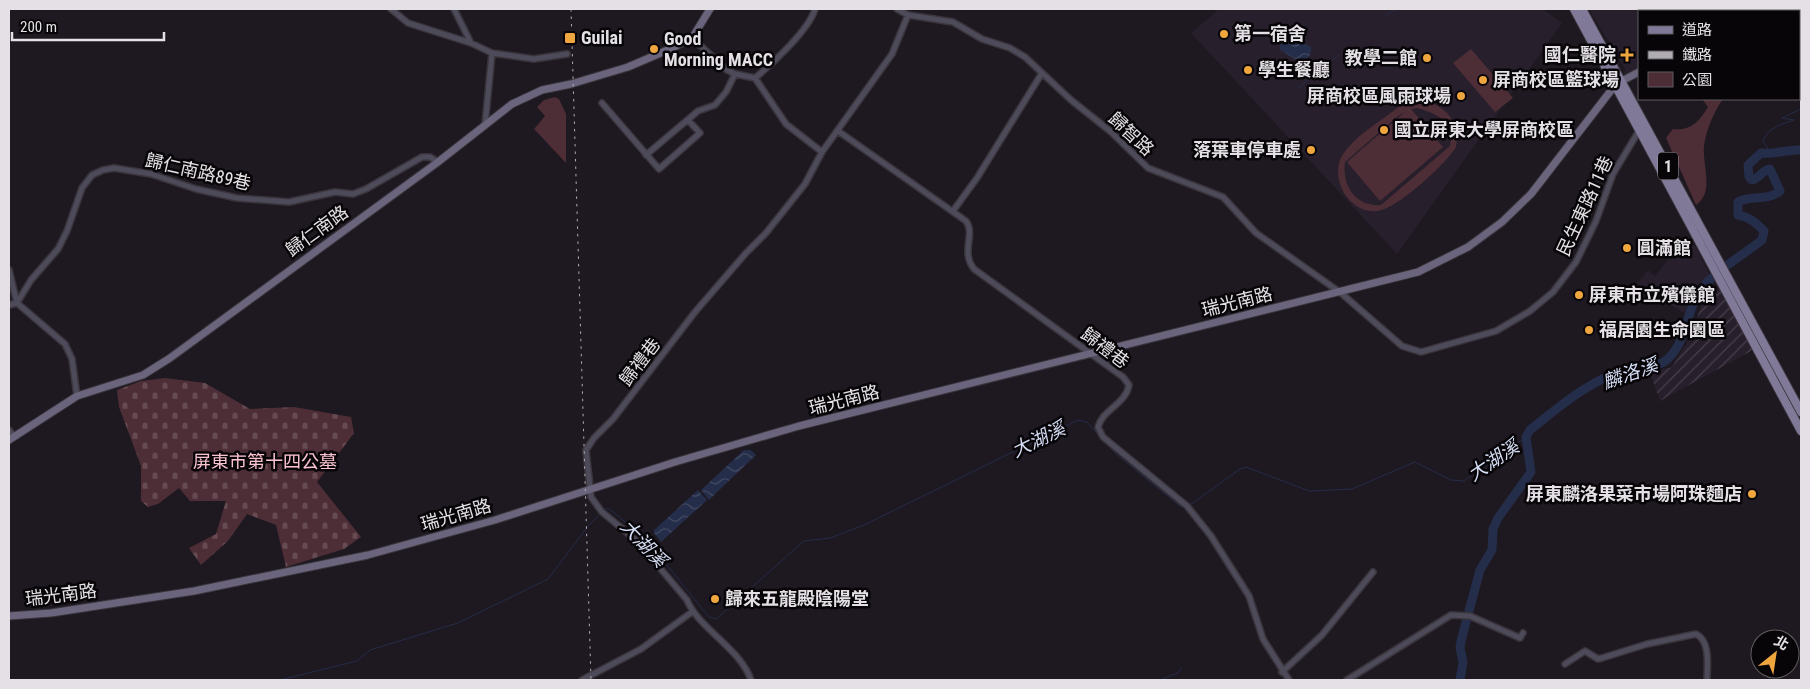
<svg xmlns="http://www.w3.org/2000/svg" width="1810" height="689" viewBox="0 0 1810 689" font-family="'Roboto Condensed','Noto Sans TC',sans-serif">
  <defs>
    <pattern id="industrial-furrows" width="10" height="10" patternUnits="userSpaceOnUse" patternTransform="scale(1.25)"><rect width="10" height="10" fill="#281f2c"/><path d="M-1 1l2-2M0 10L10 0M9 11l2-2" fill="none" stroke="#473f4a"/></pattern>
    <pattern id="cemetery-stones" width="16" height="16" patternUnits="userSpaceOnUse" patternTransform="scale(1.25)"><rect width="16" height="16" fill="#4d2d36"/><path d="M2 7V4a2 2 0 0 1 4 0v3zM10 15v-3a2 2 0 0 1 4 0v3z" fill="#664b53"/></pattern>
    <pattern id="water-waves" width="16" height="10" patternUnits="userSpaceOnUse" patternTransform="scale(1.25)"><rect width="16" height="10" fill="#242d49"/><path d="M0 5q4-4 8 0t8 0" fill="none" stroke="#444b63"/></pattern>
  </defs>
  <rect width="100%" height="100%" fill="#1e1820"/>
  <path fill="#281f2c" d="M1219,9H1543L1562,23L1397,254L1191,33Z
    M1589,9H1698L1696,11H1639V68L1624,76L1625,69Z
    M1688,235V241L1696,247L1710,276L1693,293L1685,314L1637,284L1648,270L1655,276Z"/>
  <path fill="url(#industrial-furrows)" d="M1720,288L1753,350L1660,401L1650,373L1672,367L1691,336L1701,306Z"/>
  <path fill="#4d2d36" fill-rule="evenodd" d="M1471,49L1513,98L1495,112L1453,63Z
    M555,97L559,99L566,114V163L534,129L545,116L537,107L544,100Z
    M1421,99C1445,106 1461,120 1456,147C1446,164 1396,210 1377,211C1349,214 1328,177 1343,154C1355,136 1379,122 1396,109L1404,103ZM1417,108C1438,114 1454,121 1450,146L1381,205C1355,207 1342,185 1345,162L1398,116L1405,112L1347,162L1380,201L1443,147L1411,109Z
    M1702,99H1723C1714,112 1706,130 1704,146C1702,165 1715,192 1696,205L1666,138L1673,129C1692,131 1699,121 1708,107Z"/>
  <path fill="url(#cemetery-stones)" d="M165,378L205,383L250,409L294,407L351,417L354,433L317,482L361,537L344,549L286,567L276,525L247,514L228,541L201,565L189,548L216,534L226,501H190L179,488L158,504L148,507L141,501V466L119,407L117,390L141,381Z"/>
  <path fill="url(#water-waves)" d="M1281,23L1288,25V36L1292,42L1304,43L1311,47C1312,55 1308,60 1300,62L1280,50L1278,26Z
    M744,450H751L756,455L709,500L701,490Z
    M698,490L707,500L661,542L654,533V530Z"/>
  <g fill="none" stroke-linecap="round" stroke-linejoin="round">
    <path stroke="#242d49" stroke-width="1" d="M1385,16L1396,9
      M1297,89L1339,55
      M1771,154L1763,141C1769,127 1780,125 1794,120L1782,118L1801,109
      M1105,442L1116,454L1181,507L1184,506
      M1190,505L1240,469L1246,467L1309,491L1352,489L1415,462L1451,480L1464,481L1526,437
      M604,511L608,508L644,537L709,617L716,619L804,541L830,538L864,525L1078,420L1087,422L1100,437
      M280,680L357,661L370,650L458,623L548,579L589,525L599,515
      M1160,680L1178,673L1182,667"/>
    <path stroke="#242d49" stroke-width="9" d="M1460,680L1463,662L1460,648L1461,641L1480,570L1492,550L1493,529L1498,518L1531,472L1526,437L1530,430C1558,408 1585,384 1619,372C1630,369 1658,366 1664,362C1687,346 1685,312 1700,291C1714,271 1742,256 1762,240L1764,231C1756,223 1750,217 1738,215V202C1752,194 1767,202 1780,191L1770,169C1762,170 1760,178 1752,180L1749,177L1748,165L1761,153C1775,155 1787,149 1801,150"/>
    <g stroke="#3a343c" stroke-width="8">
      <path id="street" d="M391,9L408,23L471,43L492,53L485,125
        M454,9L471,43
        M897,9L908,15L953,22L982,39L1010,48L1025,57L1071,100L1110,131L1148,168L1223,197L1256,233L1341,293L1402,346L1421,352L1496,331L1530,311L1553,292L1576,262L1596,221L1613,174L1640,129
        M1746,9L1748,11
        M1790,11L1792,9
        M692,38L727,70L735,74L755,78L786,124L822,152
        M492,53L534,59L567,54
        M1799,54L1801,56
        M755,78C772,64 809,30 815,9
        M602,103L659,169L700,133L688,120
        M838,131L966,221C976,235 960,251 974,269L1123,377L1129,385C1126,404 1103,409 1098,427L1103,437L1187,506L1211,536L1249,596L1263,639L1289,680
        M646,155L698,111L715,105L726,92L735,74
        M953,211L977,178L1042,73
        M9,270L17,303L65,344L72,359L77,396
        M9,305L17,303L31,280L58,249L67,231L82,188L92,175L103,170L114,168L151,174L196,189L237,198L289,202L335,192L353,194L366,189L422,157H430L438,162
        M9,430L14,437
        M1565,664L1585,651L1598,659L1602,658L1647,644L1696,634C1711,641 1707,667 1707,680
        M1282,672L1322,635L1373,572
        M582,680L641,649L692,612
        M751,680C740,648 698,628 687,600L637,541L602,512L591,497L586,450L594,438L613,419L695,312L746,253L766,233L805,184L822,152L892,54L908,15
        M1347,680L1451,615L1470,616L1520,638L1523,633"/>
    </g>
    <g stroke="#3a343c" stroke-width="9">
      <path id="secondary" d="M1701,11L1703,9
        M9,440L77,396L143,375L170,358L438,162L512,104L542,90L571,84L628,67L670,49L692,38L710,9
        M9,616L51,613L194,591L368,555L495,520L675,462L799,426L1418,272L1468,247L1502,222L1531,194L1616,84L1639,72"/>
    </g>
    <g stroke="#3a343c" stroke-width="10">
      <path id="primary" d="M1574,9L1801,431
        M1582,9L1801,412"/>
    </g>
    <use href="#street" stroke="#4d4a59" stroke-width="5"/>
    <use href="#secondary" stroke="#6a657c" stroke-width="7"/>
    <use href="#primary" stroke="#807a98" stroke-width="8"/>
    <path stroke="#b0acb2" stroke-width="1" stroke-dasharray="2.5 5" stroke-linecap="butt" d="M571,9L591,680"/>
  </g>
  <g fill="#f0a63e" stroke="#070508" stroke-width="2">
    <circle cx="1224" cy="34" r="5"/>
    <rect x="564" y="32" width="12" height="12" rx="2.5"/>
    <circle cx="654" cy="49" r="5"/>
    <path d="M1624.5 47.5h5v5h5v5h-5v5h-5v-5h-5v-5h5z"/>
    <circle cx="1427" cy="58" r="5"/>
    <circle cx="1248" cy="70" r="5"/>
    <circle cx="1483" cy="80" r="5"/>
    <circle cx="1461" cy="96" r="5"/>
    <circle cx="1384" cy="130" r="5"/>
    <circle cx="1311" cy="150" r="5"/>
    <circle cx="1627" cy="248" r="5"/>
    <circle cx="1579" cy="295" r="5"/>
    <circle cx="1589" cy="330" r="5"/>
    <circle cx="1752" cy="494" r="5"/>
    <circle cx="715" cy="599" r="5"/>
  </g>
  <g text-anchor="middle" stroke-width="5" stroke-linejoin="round" paint-order="stroke">
    <rect fill="#070508" stroke="#a29ea3" stroke-width="1" x="1658" y="152.5" width="20" height="27" rx="4"/>
    <g font-size="16" font-weight="bold" fill="#e4e0e5">
      <text x="1668" y="172">1</text>
    </g>
    <g font-size="18" font-weight="bold" fill="#e4e0e5" stroke="#070508" text-anchor="start">
      <text x="1234" y="40">第一宿舍</text>
      <text x="581" y="44">Guilai</text>
      <text x="664" y="45">Good<tspan x="664" dy="21">Morning MACC</tspan></text>
      <text x="1616" y="61" text-anchor="end">國仁醫院</text>
      <text x="1417" y="64" text-anchor="end">教學二館</text>
      <text x="1258" y="76">學生餐廳</text>
      <text x="1493" y="86">屏商校區籃球場</text>
      <text x="1451" y="102" text-anchor="end">屏商校區風雨球場</text>
      <text x="1394" y="136">國立屏東大學屏商校區</text>
      <text x="1301" y="156" text-anchor="end">落葉車停車處</text>
      <text x="1637" y="254">圓滿館</text>
      <text x="1589" y="301">屏東市立殯儀館</text>
      <text x="1599" y="336">福居園生命園區</text>
      <text x="1742" y="500" text-anchor="end">屏東麟洛果菜市場阿珠麵店</text>
      <text x="725" y="605">歸來五龍殿陰陽堂</text>
    </g>
    <g font-size="18" fill="#e4e0e5" stroke="#070508">
      <text transform="translate(1131 134) rotate(43)" y="6">歸智路</text>
      <text transform="translate(198 172) rotate(13)" y="6">歸仁南路89巷</text>
      <text transform="translate(1585 206) rotate(-65)" y="6">民生東路11巷</text>
      <text transform="translate(317 231) rotate(-36)" y="6">歸仁南路</text>
      <text transform="translate(1237 302) rotate(-14)" y="6">瑞光南路</text>
      <text transform="translate(1105 348) rotate(37)" y="6">歸禮巷</text>
      <text transform="translate(640 362) rotate(-53)" y="6">歸禮巷</text>
      <text transform="translate(844 400) rotate(-14)" y="6">瑞光南路</text>
      <text transform="translate(456 515) rotate(-16)" y="6">瑞光南路</text>
      <text transform="translate(61 595) rotate(-7)" y="6">瑞光南路</text>
    </g>
    <g font-size="18" fill="#fbc3d0" stroke="#070508">
      <text x="265" y="468">屏東市第十四公墓</text>
    </g>
    <g font-size="19" font-style="italic" fill="#d6def5" stroke="#070508">
      <text transform="translate(1630 373) rotate(-19)" y="7">麟洛溪</text>
      <text transform="translate(1038 439) rotate(-26)" y="7">大湖溪</text>
      <text transform="translate(1493 460) rotate(-34)" y="7">大湖溪</text>
      <text transform="translate(644 543) rotate(46)" y="7">大湖溪</text>
    </g>
  </g>
  <rect width="1810" height="689" fill="none" stroke="#e4e0e5" stroke-width="20"/>
  <rect x="1638" y="10" width="162" height="90" fill="#070508" stroke="#5f5d60"/>
  <rect x="1648" y="26" width="25" height="8" fill="#807a98" stroke="#5f5d60"/>
  <text x="1682" y="35" font-size="15" fill="#e4e0e5">道路</text>
  <rect x="1648" y="51" width="25" height="8" fill="#b0acb2" stroke="#5f5d60"/>
  <text x="1682" y="60" font-size="15" fill="#e4e0e5">鐵路</text>
  <rect x="1648" y="72" width="25" height="15" fill="#4d2d36" stroke="#5f5d60"/>
  <text x="1682" y="85" font-size="15" fill="#e4e0e5">公園</text>
  <g transform="translate(1775 654) rotate(30)"><circle r="24" fill="#070508" stroke="#5f5d60"/>
  <path d="M0-4L9 19L0 12L-9 19Z" fill="#f0a63e"/>
  <text y="-8" font-size="14" font-weight="bold" text-anchor="middle" fill="#e4e0e5">北</text>
  </g>
  <path d="M12 32v8h152v-8" fill="none" stroke="#e4e0e5" stroke-width="2.5"/>
  <text x="20" y="32" font-size="15" fill="#e4e0e5" stroke="#070508" stroke-width="4" paint-order="stroke">200 m</text>
</svg>
